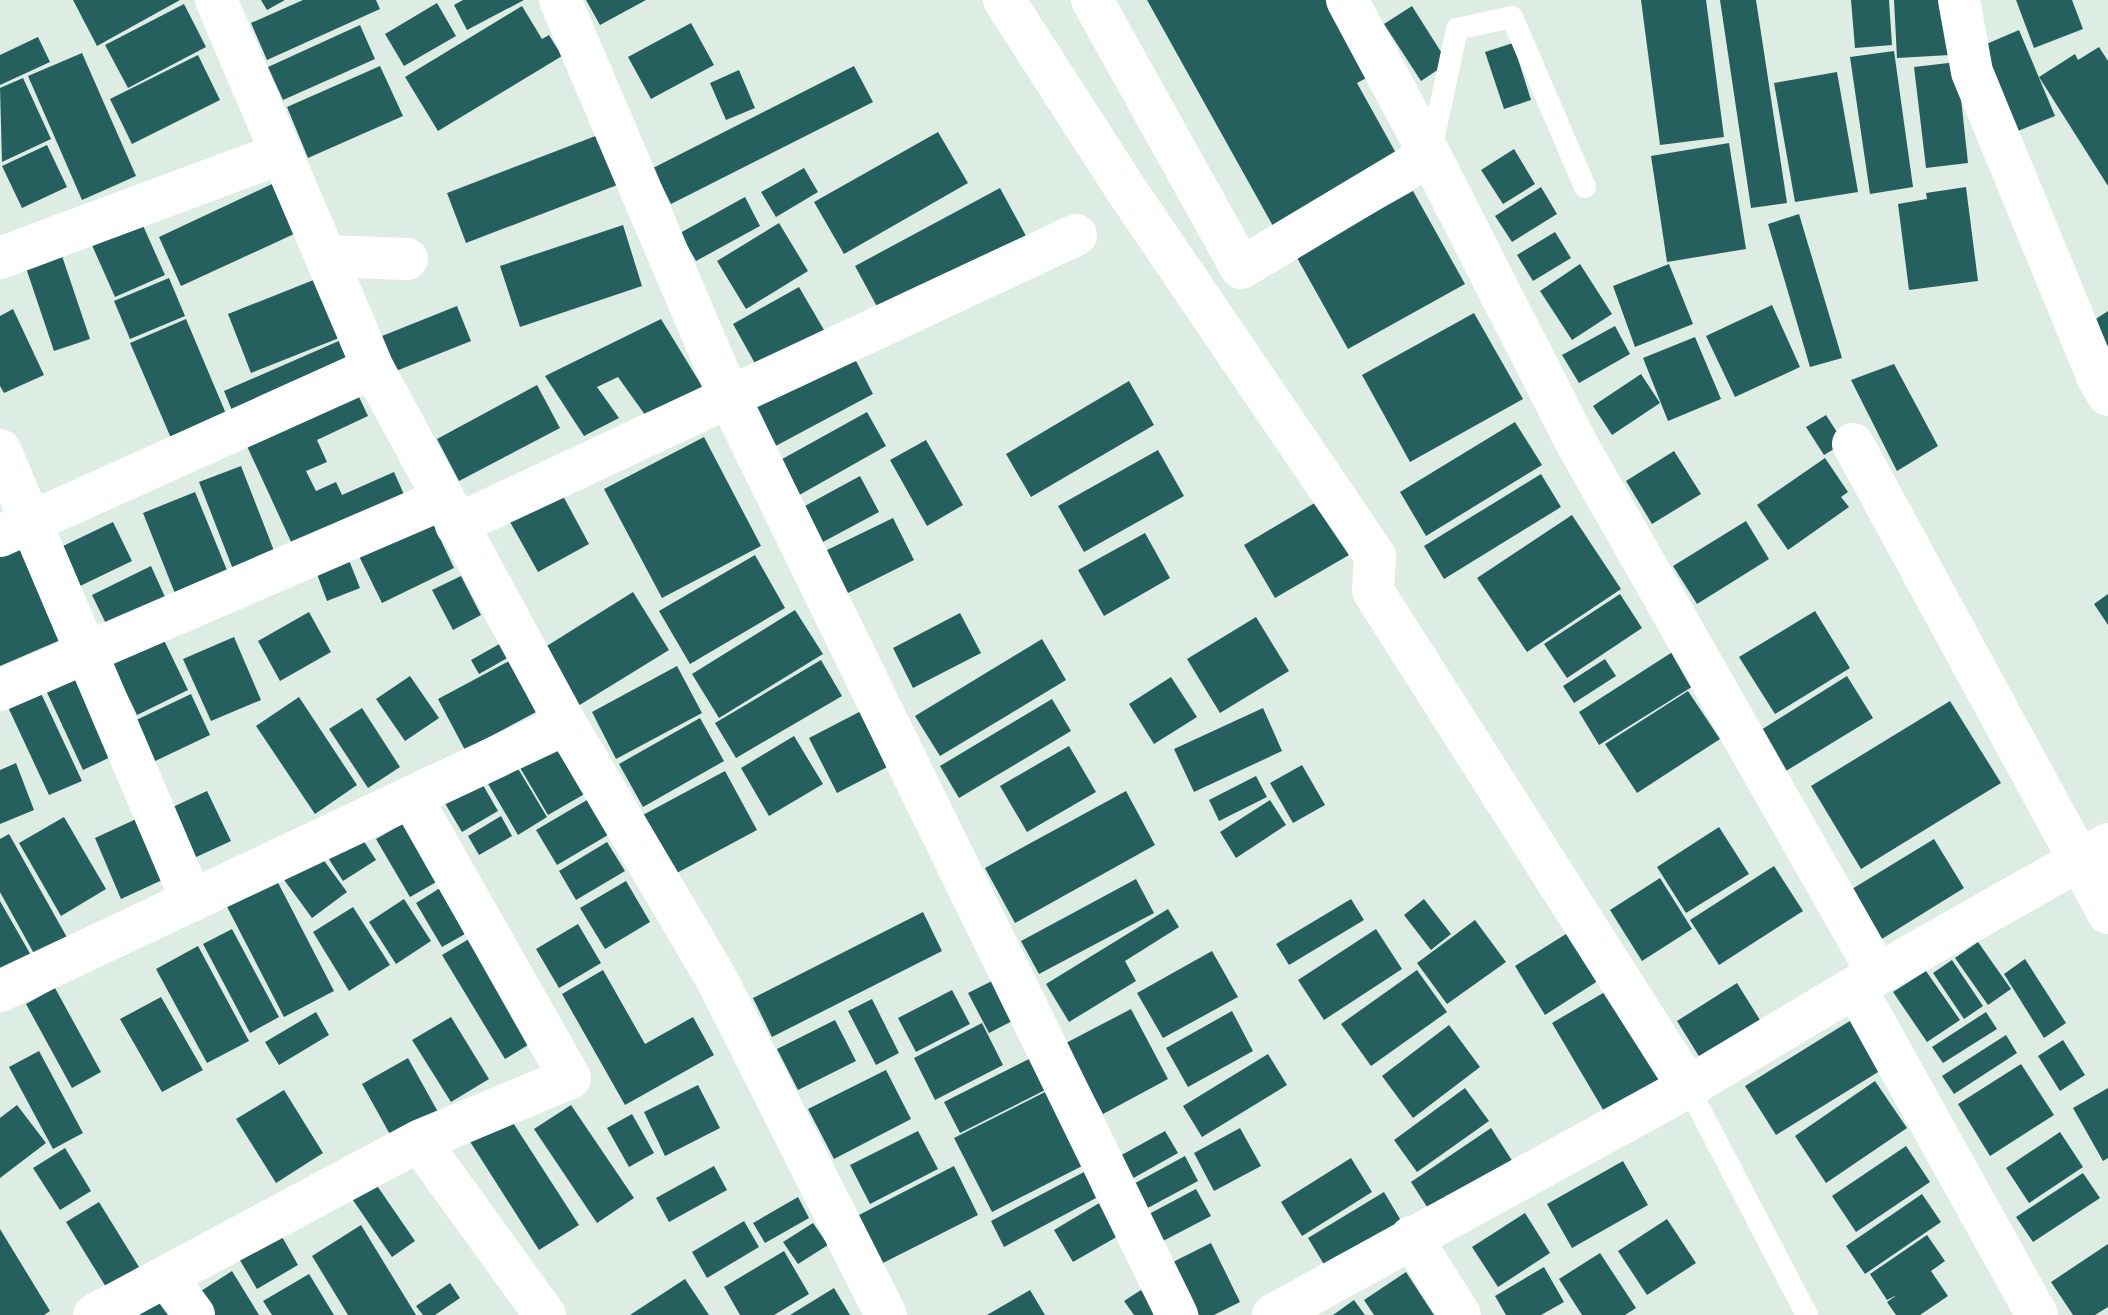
<svg xmlns="http://www.w3.org/2000/svg" width="2108" height="1315" viewBox="0 0 2108 1315" font-family="'Playfair Display',serif">
  <rect width="100%" height="100%" fill="#ddede4"/>
  <path fill="#25605f" d="M73,0H180L97,46Z
    M261,0H285L267,10Z
    M303,0H376L380,9L267,60L251,23Z
    M463,0H524L467,30L454,5Z
    M586,0H646L600,25Z
    M1147,0H1327L1370,76L1357,83L1397,155L1273,226Z
    M1641,0H1706L1724,137L1660,145Z
    M1720,0H1756L1787,203L1751,208Z
    M1851,0H1889L1892,45L1855,48Z
    M1894,0H1947L1950,55L1897,58Z
    M2016,0H2072L2083,29L2034,48Z
    M437,3L456,36L404,66L385,34Z
    M184,4L206,47L128,88L105,45Z
    M522,6L542,39L549,35L562,56L438,131L405,77Z
    M1412,6L1448,63L1421,81L1384,24Z
    M691,23L714,65L651,99L628,57Z
    M360,25L375,59L283,100L268,67Z
    M2019,30L2055,116L2013,133L1977,48Z
    M38,37L50,62L0,85V55Z
    M1513,43L1531,100L1504,109L1485,52Z
    M2099,47L2108,61V186L2039,77L2075,54L2078,60Z
    M1894,51L1913,187L1870,194L1850,57Z
    M82,53L136,176L82,200L28,76Z
    M198,55L220,100L132,144L110,99Z
    M1957,62L1968,163L1926,168L1914,67Z
    M380,66L403,116L308,158L287,107Z
    M854,66L873,102L671,204L653,168Z
    M739,70L755,108L726,120L710,83Z
    M1837,72L1858,192L1795,202L1774,83Z
    M23,78L51,139L2,162L0,88Z
    M606,132L625,182L466,243L447,193Z
    M938,132L968,183L844,254L814,202Z
    M1729,143L1746,249L1667,262L1651,156Z
    M47,145L67,187L22,208L2,166Z
    M1514,149L1535,184L1503,204L1481,170Z
    M804,168L818,192L776,217L761,192Z
    M272,184L294,234L181,286L159,237Z
    M1541,187L1557,214L1512,242L1495,216Z
    M1966,187L1978,281L1909,290L1898,204L1927,199L1926,193Z
    M1000,188L1026,236L881,314L855,266Z
    M1413,191L1465,284L1348,349L1296,256Z
    M745,197L760,226L696,261L680,233Z
    M1799,214L1842,358L1810,367L1768,224Z
    M141,221L165,275L115,297L91,243Z
    M779,223L808,271L746,309L717,261Z
    M623,225L642,286L520,327L500,266Z
    M1555,232L1571,258L1533,281L1517,255Z
    M60,250L90,339L54,351L24,262Z
    M1580,264L1612,314L1572,340L1540,291Z
    M1669,264L1693,324L1635,347L1613,286Z
    M169,278L185,316L130,339L114,301Z
    M316,279L339,338L251,373L228,314Z
    M799,287L824,330L757,367L733,324Z
    M1772,305L1800,367L1735,397L1706,336Z
    M457,306L471,341L396,371L382,336Z
    M13,309L44,375L4,393L0,386V316Z
    M2108,311V346L2102,350L2085,326Z
    M1474,313L1523,399L1410,462L1362,375Z
    M186,319L232,428L177,452L130,343Z
    M661,319L705,391L648,419L618,377L597,387L619,418L584,436L545,376Z
    M1615,326L1630,354L1579,383L1562,355Z
    M1695,337L1721,399L1668,421L1643,358Z
    M341,340L355,374L238,425L224,391Z
    M851,351L873,394L770,449L747,405Z
    M1894,364L1938,446L1897,471L1851,380Z
    M1641,374L1660,403L1612,435L1593,406Z
    M351,380L368,416L317,440L327,462L306,471L316,491L336,482L342,495L394,472L410,508L299,559L240,431Z
    M1129,381L1154,425L1031,497L1006,454Z
    M537,385L560,428L459,481L437,439Z
    M867,412L886,446L794,498L775,463Z
    M1826,415L1844,443L1824,455L1806,427Z
    M1515,422L1542,465L1426,536L1400,492Z
    M704,437L761,546L662,598L604,489Z
    M926,440L963,505L927,526L890,460Z
    M1158,450L1184,496L1084,552L1058,506Z
    M1674,451L1701,494L1652,524L1626,481Z
    M1825,458L1848,492L1841,497L1849,507L1788,550L1757,505Z
    M241,466L278,561L236,577L199,482Z
    M1541,474L1561,507L1444,579L1424,546Z
    M860,476L879,512L821,543L803,507Z
    M195,492L231,580L178,601L143,513Z
    M562,494L589,544L538,572L510,522Z
    M1318,501L1349,555L1275,598L1244,545Z
    M426,509L454,568L382,603L353,544Z
    M1572,515L1621,589L1527,652L1477,578Z
    M893,518L914,560L844,595L823,552Z
    M1746,521L1769,559L1697,604L1673,566Z
    M113,522L132,561L80,586L61,547Z
    M1145,533L1170,578L1104,616L1078,570Z
    M24,544L65,638L0,666V554Z
    M343,545L360,588L327,601L311,558Z
    M755,555L785,608L690,664L659,611Z
    M151,566L170,608L112,636L92,595Z
    M461,576L481,615L453,630L432,590Z
    M633,592L669,650L578,706L542,649Z
    M1620,594L1642,628L1567,678L1544,644Z
    M2108,594V625L2094,604Z
    M795,610L823,654L719,718L692,674Z
    M1815,611L1850,668L1775,714L1739,657Z
    M309,612L331,652L280,681L258,641Z
    M960,613L981,653L913,688L893,648Z
    M1256,617L1289,671L1220,713L1187,659Z
    M161,634L188,690L137,715L110,659Z
    M234,637L261,700L211,721L183,659Z
    M1042,639L1066,680L940,756L915,716Z
    M503,642L511,656L479,674L471,660Z
    M1674,651L1695,685L1599,745L1579,712Z
    M1605,659L1616,676L1574,703L1563,686Z
    M511,660L538,711L465,750L438,699Z
    M821,660L842,696L736,758L715,723Z
    M677,666L702,713L616,759L592,712Z
    M78,670L117,754L83,770L44,686Z
    M410,676L439,718L405,741L376,699Z
    M1847,676L1873,718L1786,771L1761,730Z
    M1171,677L1197,717L1154,744L1129,704Z
    M39,689L82,781L49,795L7,705Z
    M1688,691L1720,739L1637,793L1605,744Z
    M191,694L210,735L151,763L132,722Z
    M299,697L357,785L315,814L256,726Z
    M1052,699L1071,731L959,798L940,766Z
    M1950,701L2001,783L1861,869L1811,786Z
    M362,708L400,767L368,788L329,729Z
    M867,708L895,763L837,793L809,738Z
    M1263,708L1282,751L1194,792L1174,749Z
    M700,718L724,761L643,807L619,764Z
    M794,736L823,784L769,816L741,768Z
    M556,738L588,792L548,815L516,761Z
    M1069,746L1096,792L1027,832L1000,786Z
    M513,760L547,817L518,835L484,777Z
    M16,763L34,810L0,824V770Z
    M1302,765L1325,805L1293,823L1270,783Z
    M725,771L757,830L673,875L641,816Z
    M476,773L498,811L462,832L440,795Z
    M1256,776L1267,797L1219,821L1209,800Z
    M207,791L231,841L181,864L158,814Z
    M1126,791L1155,845L1015,923L985,868Z
    M587,800L608,835L557,865L536,830Z
    M1270,800L1286,825L1236,858L1220,832Z
    M147,814L173,875L121,899L95,838Z
    M501,816L512,836L479,855L468,836Z
    M64,817L106,889L61,916L19,843Z
    M404,823L438,881L410,897L376,839Z
    M1719,827L1749,874L1686,913L1657,867Z
    M356,829L376,860L343,881L323,850Z
    M9,834L69,941L37,959L0,892V839Z
    M1934,839L1964,888L1877,942L1847,892Z
    M607,842L625,871L576,900L559,871Z
    M317,851L347,892L312,918L282,877Z
    M1774,866L1803,911L1719,965L1690,920Z
    M272,871L334,991L284,1017L222,897Z
    M1660,878L1692,929L1642,961L1610,910Z
    M1136,879L1154,913L1039,974L1021,941Z
    M626,881L650,922L605,949L580,908Z
    M445,885L472,930L442,947L416,903Z
    M404,899L431,941L396,964L369,922Z
    M1351,899L1364,920L1289,965L1276,944Z
    M1424,899L1451,934L1431,950L1404,915Z
    M0,901L32,957L0,976Z
    M353,907L390,965L349,991L313,932Z
    M1168,909L1179,927L1125,961L1136,981L1069,1022L1046,984Z
    M923,912L942,951L772,1037L753,998Z
    M1475,920L1506,962L1447,1004L1417,963Z
    M578,924L601,963L559,988L536,949Z
    M232,929L279,1017L250,1033L203,944Z
    M1376,929L1402,969L1324,1020L1298,980Z
    M1574,929L1604,977L1545,1015L1515,966Z
    M479,933L541,1037L505,1059L442,955Z
    M1978,942L2011,989L1988,1005L1955,958Z
    M198,946L249,1041L207,1063L156,969Z
    M1212,951L1238,997L1163,1038L1137,993Z
    M2025,959L2066,1023L2044,1038L2004,974Z
    M1952,960L1983,1006L1964,1019L1933,973Z
    M603,970L645,1044L693,1017L714,1055L625,1105L562,994Z
    M1417,970L1447,1012L1371,1066L1341,1024Z
    M1926,971L1960,1020L1927,1042L1893,992Z
    M1002,976L1022,1016L989,1033L968,993Z
    M1737,983L1760,1020L1700,1058L1677,1021Z
    M1615,986L1672,1080L1608,1118L1552,1023Z
    M55,988L101,1072L72,1088L26,1004Z
    M952,990L970,1024L916,1052L898,1018Z
    M161,997L203,1070L162,1092L120,1019Z
    M872,999L899,1053L876,1065L848,1011Z
    M1131,1009L1168,1079L1103,1114L1066,1043Z
    M1232,1011L1253,1051L1188,1087L1166,1048Z
    M316,1012L329,1035L279,1065L265,1042Z
    M1986,1012L1997,1029L1943,1063L1932,1047Z
    M451,1017L489,1079L451,1102L412,1040Z
    M1853,1019L1883,1069L1776,1135L1745,1086Z
    M835,1020L856,1061L798,1090L777,1049Z
    M982,1023L1003,1065L935,1100L914,1058Z
    M1449,1025L1480,1067L1413,1118L1382,1076Z
    M2006,1035L2017,1053L1954,1094L1942,1076Z
    M2063,1040L2085,1075L2060,1091L2038,1056Z
    M39,1051L83,1133L53,1149L9,1067Z
    M1268,1054L1287,1085L1202,1137L1183,1106Z
    M408,1058L438,1112L392,1138L362,1084Z
    M1031,1058L1047,1089L960,1133L944,1102Z
    M2021,1064L2054,1115L1990,1156L1958,1104Z
    M886,1070L911,1119L834,1159L808,1109Z
    M1875,1081L1907,1128L1826,1183L1795,1136Z
    M698,1085L720,1128L665,1156L644,1112Z
    M1465,1088L1489,1121L1417,1172L1394,1140Z
    M2108,1088V1158L2103,1161L2073,1108Z
    M284,1090L323,1153L276,1183L236,1119Z
    M1049,1090L1086,1164L992,1212L954,1138Z
    M17,1105L46,1143L0,1178V1118Z
    M571,1105L634,1198L597,1223L534,1129Z
    M632,1114L654,1153L629,1167L607,1128Z
    M508,1115L579,1225L539,1250L469,1140Z
    M1240,1128L1261,1166L1214,1191L1194,1153Z
    M1491,1128L1513,1162L1433,1216L1411,1182Z
    M918,1131L938,1169L870,1204L850,1165Z
    M1165,1131L1178,1153L1130,1180L1118,1157Z
    M2060,1132L2083,1167L2029,1203L2006,1168Z
    M1906,1146L1930,1182L1856,1232L1832,1196Z
    M65,1148L91,1191L60,1210L33,1168Z
    M1185,1156L1198,1181L1142,1211L1128,1187Z
    M1351,1158L1372,1192L1302,1236L1281,1202Z
    M1623,1161L1648,1205L1572,1248L1547,1204Z
    M714,1166L727,1190L669,1222L656,1198Z
    M954,1166L978,1215L881,1264L857,1216Z
    M1084,1172L1096,1198L1004,1247L991,1221Z
    M2083,1173L2100,1198L2033,1242L2016,1217Z
    M369,1174L415,1241L392,1257L346,1190Z
    M1196,1189L1211,1216L1163,1241L1149,1214Z
    M1384,1192L1403,1224L1328,1271L1308,1238Z
    M1922,1194L1941,1222L1865,1274L1846,1246Z
    M798,1197L809,1218L765,1243L753,1223Z
    M99,1202L139,1267L106,1287L66,1222Z
    M1101,1202L1120,1235L1073,1262L1054,1230Z
    M1525,1213L1550,1253L1498,1287L1472,1247Z
    M1667,1219L1696,1263L1647,1295L1618,1251Z
    M744,1221L759,1247L707,1278L692,1252Z
    M813,1223L828,1245L798,1264L783,1242Z
    M361,1225L416,1315H348L312,1256Z
    M277,1228L298,1265L257,1289L235,1252Z
    M0,1229L50,1311L44,1315H0Z
    M1927,1235L1945,1261L1931,1271L1948,1296L1920,1315H1896L1887,1302L1897,1295L1887,1300L1870,1274Z
    M1211,1243L1240,1302L1214,1315H1199L1173,1262Z
    M2108,1244V1307L2095,1315H2073L2051,1282Z
    M784,1251L809,1294L774,1315H740L724,1287Z
    M1600,1253L1636,1308L1625,1315H1582L1559,1279Z
    M1544,1267L1564,1302L1541,1315H1506L1495,1296Z
    M232,1271L259,1315H215L201,1291Z
    M1406,1272L1434,1315H1374L1364,1300Z
    M309,1274L334,1315H272L263,1301Z
    M685,1279L709,1315H630Z
    M450,1283L460,1298L435,1315H423L416,1306Z
    M834,1288L850,1315H790Z
    M1030,1290L1045,1315H987Z
    M1141,1290L1158,1315H1134L1124,1301Z
    M171,1296L182,1315H139Z
    M1354,1300L1365,1315H1333Z"/>
  <g fill="none" stroke-linecap="round" stroke-linejoin="round">
    <path stroke="#fff" stroke-width="22" d="M1431,150L1457,29L1512,17L1585,187
      M1688,1087L1807,1315"/>
    <path stroke="#fff" stroke-width="42" d="M560,0L729,397L1177,1315
      M1004,0L1125,188L1375,556L1373,591L1688,1087
      M1092,0L1241,268L1430,155L1578,446L1878,974
      M1347,0L1430,155
      M1959,0L1972,72L2098,378L2108,395
      M326,256L407,259
      M0,258L282,153
      M1853,444L2108,913
      M0,450L192,901
      M456,525L1076,235
      M0,536L373,368
      M0,690L443,499
      M566,724L716,978L886,1315
      M1855,987L2037,1315
      M0,991L566,724L373,368L216,0
      M419,1141L545,1315
      M1411,1237L1460,1315
      M167,1278L194,1315
      M94,1315L419,1141L570,1078L411,797
      M1273,1315L1688,1087L1855,987L2108,844"/>
  </g>
</svg>
